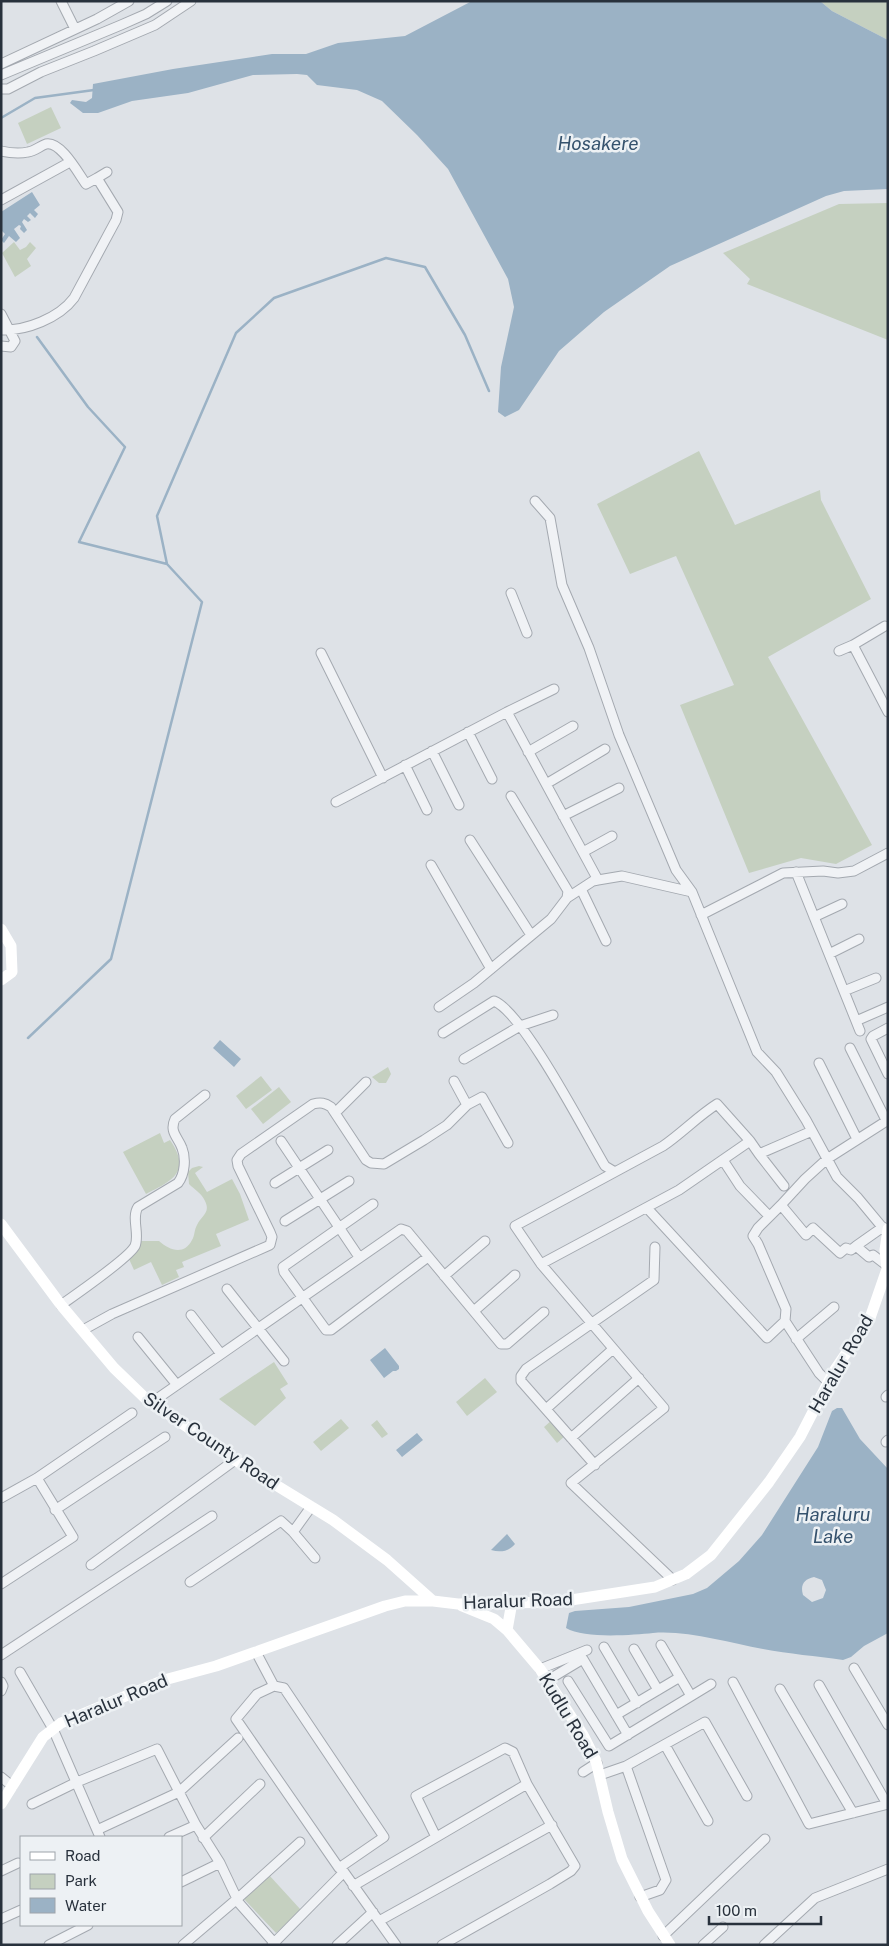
<svg xmlns="http://www.w3.org/2000/svg" width="889" height="1946" viewBox="0 0 889 1946" font-family="'Public Sans',sans-serif">
  <rect width="100%" height="100%" fill="#dee2e7"/>
  <path fill="#c5d0c0" d="M820,1H888V40L832,11Z
    M51,107L61,128L27,144L18,123Z
    M888,203V340L747,284L750,279L723,253L839,204Z
    M14,242L20,250L26,247L30,242L36,248L27,259L31,266L15,277L2,253Z
    M699,451L735,525L820,490L821,500L871,599L768,657L872,845L836,864L801,858L749,873L680,705L734,685L676,556L630,574L597,504Z
    M388,1067L391,1074L386,1083H379L372,1077Z
    M261,1076L272,1090L246,1109L236,1096Z
    M279,1087L291,1102L263,1124L251,1109Z
    M160,1133L164,1143L170,1140C192,1172 172,1181 146,1194L123,1152Z
    M199,1166L203,1167L195,1173L207,1192L232,1179L240,1194L249,1220L216,1234L221,1246L182,1262L184,1267L176,1270L179,1277L162,1285L151,1262L134,1270L129,1259L135,1254L141,1241H159C169,1250 184,1256 192,1240C195,1235 194,1230 197,1225C201,1216 211,1213 205,1201C202,1194 194,1189 189,1184L188,1172L192,1168Z
    M274,1362L288,1384L280,1389L286,1398L255,1426L219,1399Z
    M485,1378L497,1392L467,1416L456,1402Z
    M341,1419L349,1428L321,1451L313,1442Z
    M377,1420L388,1434L382,1438L371,1425Z
    M552,1420L565,1436L557,1443L544,1427Z
    M269,1875L301,1910L276,1933L244,1899Z"/>
  <path fill="#9bb2c5" fill-rule="evenodd" d="M472,1H820L832,11L888,40V189L844,191L826,196L670,266L604,312L559,351L519,410L505,417L498,412L501,367L514,307L508,279L448,169L417,135L382,101L357,90L317,85L307,75L297,74L253,75L188,93L132,101L98,113H83L70,103L72,100L86,102L92,98L93,84L173,69L272,54H306L338,43L405,36Z
    M32,192L40,205L34,210L38,214L35,218L30,213L27,216L31,220L28,222L24,219L22,222L27,230L24,233L20,229L21,226L19,225L14,229L20,238L16,242L9,236L4,243L1,240L5,234L1,230V212Z
    M220,1040L241,1059L234,1067L213,1048Z
    M385,1348L399,1366V1369L396,1371H393L384,1378L370,1360Z
    M837,1408H842L860,1439L888,1469V1633L864,1646L851,1657L843,1660C816,1656 789,1654 763,1649C729,1643 687,1630 653,1633C632,1635 584,1639 566,1628L569,1613L575,1611L629,1607L693,1594L707,1588L739,1561L762,1535L818,1447L832,1411ZM814,1577L822,1580L826,1590L823,1598L812,1602L803,1595C800,1585 804,1579 814,1577Z
    M417,1433L423,1440L402,1457L396,1450Z
    M507,1534L515,1544C509,1551 501,1553 491,1550Z"/>
  <g fill="none" stroke-linecap="round" stroke-linejoin="round">
    <path stroke="#9bb2c5" stroke-width="2.5" d="M1,118L35,98L94,90
      M167,564L157,516L236,333L274,298L386,258L425,267L465,335L489,391
      M28,1038L111,959L202,602L167,564L79,542L125,447L88,407L37,337"/>
    <g stroke="#a4a9b0" stroke-width="11">
      <path id="street" d="M61,1L75,29
        M1,64L97,19L129,1
        M1,75L121,25L146,14L167,1
        M1,89H8L41,72L94,51L155,25L191,1
        M1,151C10,153 19,154 28,152C35,151 40,146 46,144C61,141 78,173 86,184L97,178L118,212L116,220L74,298C59,318 26,331 1,330
        M97,178L107,172
        M1,200L70,162
        M1,314L15,341L11,347L1,346
        M535,501L550,518L562,585L589,648L619,735L676,870L692,892L757,1052L776,1072L806,1120L837,1177L858,1198L887,1233
        M511,593L527,633
        M885,626L853,645L888,712
        M839,651L853,645
        M321,653L383,778
        M507,712L554,689
        M468,732L492,779
        M432,751L459,805
        M528,752L573,726
        M405,765L427,810
        M546,784L605,749
        M511,796L568,891L567,898
        M336,802L507,712L598,880L622,876L692,892
        M563,816L619,788
        M470,840L531,935
        M583,852L612,836
        M431,865L491,969
        M796,872L860,1031
        M581,889L606,941
        M701,915L783,873L823,871L838,873L854,871L888,853
        M814,917L842,904
        M829,954L859,939
        M844,991L876,978
        M439,1007L474,983L551,919L567,898L593,881L598,880
        M856,1021L888,1007
        M888,1028L873,1036L871,1039L888,1074
        M443,1033L494,1001C523,1012 586,1134 605,1166L615,1172
        M850,1048L886,1120
        M464,1059L520,1026L553,1015
        M819,1063L857,1139
        M454,1081L467,1105
        M335,1113L366,1082
        M281,1141L359,1257
        M750,1141L759,1154L812,1131
        M759,1154L784,1186
        M723,1160L740,1186L769,1216
        M275,1183L328,1150
        M373,1204L283,1267L284,1272L326,1330H331L428,1257
        M781,1205L805,1179L827,1159L888,1120
        M647,1208L767,1338L785,1321L819,1373L828,1382
        M285,1221L349,1181
        M856,1246L883,1227
        M541,1264L515,1226L663,1146C682,1133 698,1116 717,1104L750,1141L679,1190L541,1264L664,1408L571,1483L673,1580
        M444,1276L485,1241
        M227,1289L284,1361
        M61,1305C75,1295 129,1258 135,1246C140,1234 131,1218 138,1207L178,1183C185,1174 186,1158 182,1148C178,1137 169,1132 175,1119L205,1095
        M474,1311L515,1275
        M191,1315L221,1354
        M785,1321L786,1309L758,1244L753,1236L758,1228L781,1205L806,1235L813,1228L840,1253L846,1248L851,1250L856,1246L869,1257L873,1255L886,1265
        M83,1330L112,1314L270,1245L272,1237L270,1232L238,1166L237,1160L241,1154L313,1104C321,1102 325,1103 331,1107L366,1160L371,1163L384,1164L424,1140L447,1125L467,1105L482,1097L508,1143
        M138,1337L177,1385
        M796,1339L834,1307
        M886,1397L888,1395
        M151,1403L401,1229L407,1231L501,1344H507L544,1312
        M546,1409L613,1349
        M571,1438L639,1378
        M886,1442L888,1440
        M595,1465L521,1381V1376L526,1369L654,1280L655,1247
        M1,1498L37,1478L132,1413
        M55,1510L165,1437
        M293,1532L315,1558
        M91,1565L235,1460
        M190,1582L281,1521L293,1532L311,1507
        M1,1584L73,1537L37,1478
        M661,1645L691,1696
        M604,1647L637,1703
        M634,1649L658,1690
        M256,1652L274,1686L257,1694L236,1719L339,1868L384,1837L284,1688L274,1686
        M1,1655L212,1516
        M854,1668L888,1725
        M540,1669L587,1650
        M20,1672L53,1729L100,1837
        M548,1680L583,1659L628,1735
        M568,1681L609,1746L711,1684
        M1,1682L3,1686L1,1691
        M733,1682L809,1824L888,1804
        M819,1685L887,1804
        M780,1689L853,1813
        M616,1715L680,1677
        M665,1745L708,1821
        M626,1766L666,1880L660,1890L640,1897
        M583,1772L597,1763
        M600,1775L626,1766L705,1722L747,1796
        M1,1777L12,1786
        M32,1804L77,1782L157,1749L196,1825L220,1863
        M97,1830L179,1792L238,1738
        M169,1837L196,1825
        M436,1837L416,1796L505,1748L513,1752L527,1784L575,1866L571,1871L550,1884L442,1945
        M203,1838L260,1784
        M1,1871L18,1863
        M181,1882L220,1863L239,1903L276,1945
        M353,1886L527,1784
        M1,1919L21,1910
        M379,1921L552,1825
        M663,1936L765,1839
        M49,1945L88,1925
        M183,1945L237,1899L300,1842
        M272,1945L344,1872L396,1945
        M337,1945L373,1912
        M703,1945L723,1927
        M764,1945L815,1898L888,1869"/>
    </g>
    <use href="#street" stroke="#f0f2f5" stroke-width="9"/>
    <path stroke="#fff" stroke-width="11" d="M1,929L11,946L12,972L1,980
      M1,1224L61,1305L114,1368L145,1398L235,1460L333,1520L387,1560L433,1601
      M462,1606L494,1619L507,1630L540,1669L583,1735L596,1761L608,1812L622,1859L648,1911L670,1945
      M507,1630L512,1602
      M1,1804L43,1737L61,1723L164,1680L216,1666L385,1606L405,1601H433L458,1604L558,1602L655,1587L686,1574L711,1555L769,1482L800,1437L834,1371L870,1318L887,1269L885,1250L888,1229"/>
  </g>
  <g text-anchor="middle" stroke-width="5" stroke-linejoin="round" paint-order="stroke">
    <g font-size="18" fill="#28313c" stroke="#edf1f4">
      <text transform="translate(841 1364) rotate(-60)" y="6">Haralur Road</text>
      <text transform="translate(211 1441) rotate(34)" y="6">Silver County Road</text>
      <text transform="translate(518 1601) rotate(-2)" y="6">Haralur Road</text>
      <text transform="translate(116 1701) rotate(-23)" y="6">Haralur Road</text>
      <text transform="translate(568 1716) rotate(59)" y="6">Kudlu Road</text>
    </g>
    <g font-size="19" font-style="italic" fill="#35526d" stroke="#edf1f4">
      <text x="598" y="150">Hosakere</text>
      <text x="833" y="1521">Haraluru<tspan x="833" dy="22">Lake</tspan></text>
    </g>
  </g>
  <rect width="889" height="1946" fill="none" stroke="#28313c" stroke-width="5"/>
  <rect x="20" y="1836" width="162" height="90" fill="#edf1f4" stroke="#9ea4aa"/>
  <rect x="30" y="1852" width="25" height="8" fill="#ffffff" stroke="#9ea4aa"/>
  <text x="65" y="1861" font-size="15" fill="#28313c">Road</text>
  <rect x="30" y="1874" width="25" height="15" fill="#c5d0c0" stroke="#9ea4aa"/>
  <text x="65" y="1886" font-size="15" fill="#28313c">Park</text>
  <rect x="30" y="1898" width="25" height="15" fill="#9bb2c5" stroke="#9ea4aa"/>
  <text x="65" y="1911" font-size="15" fill="#28313c">Water</text>
  <path d="M709 1916v8h112v-8" fill="none" stroke="#28313c" stroke-width="2.5"/>
  <text x="716" y="1916" font-size="15" fill="#28313c" stroke="#edf1f4" stroke-width="4" paint-order="stroke">100 m</text>
</svg>
